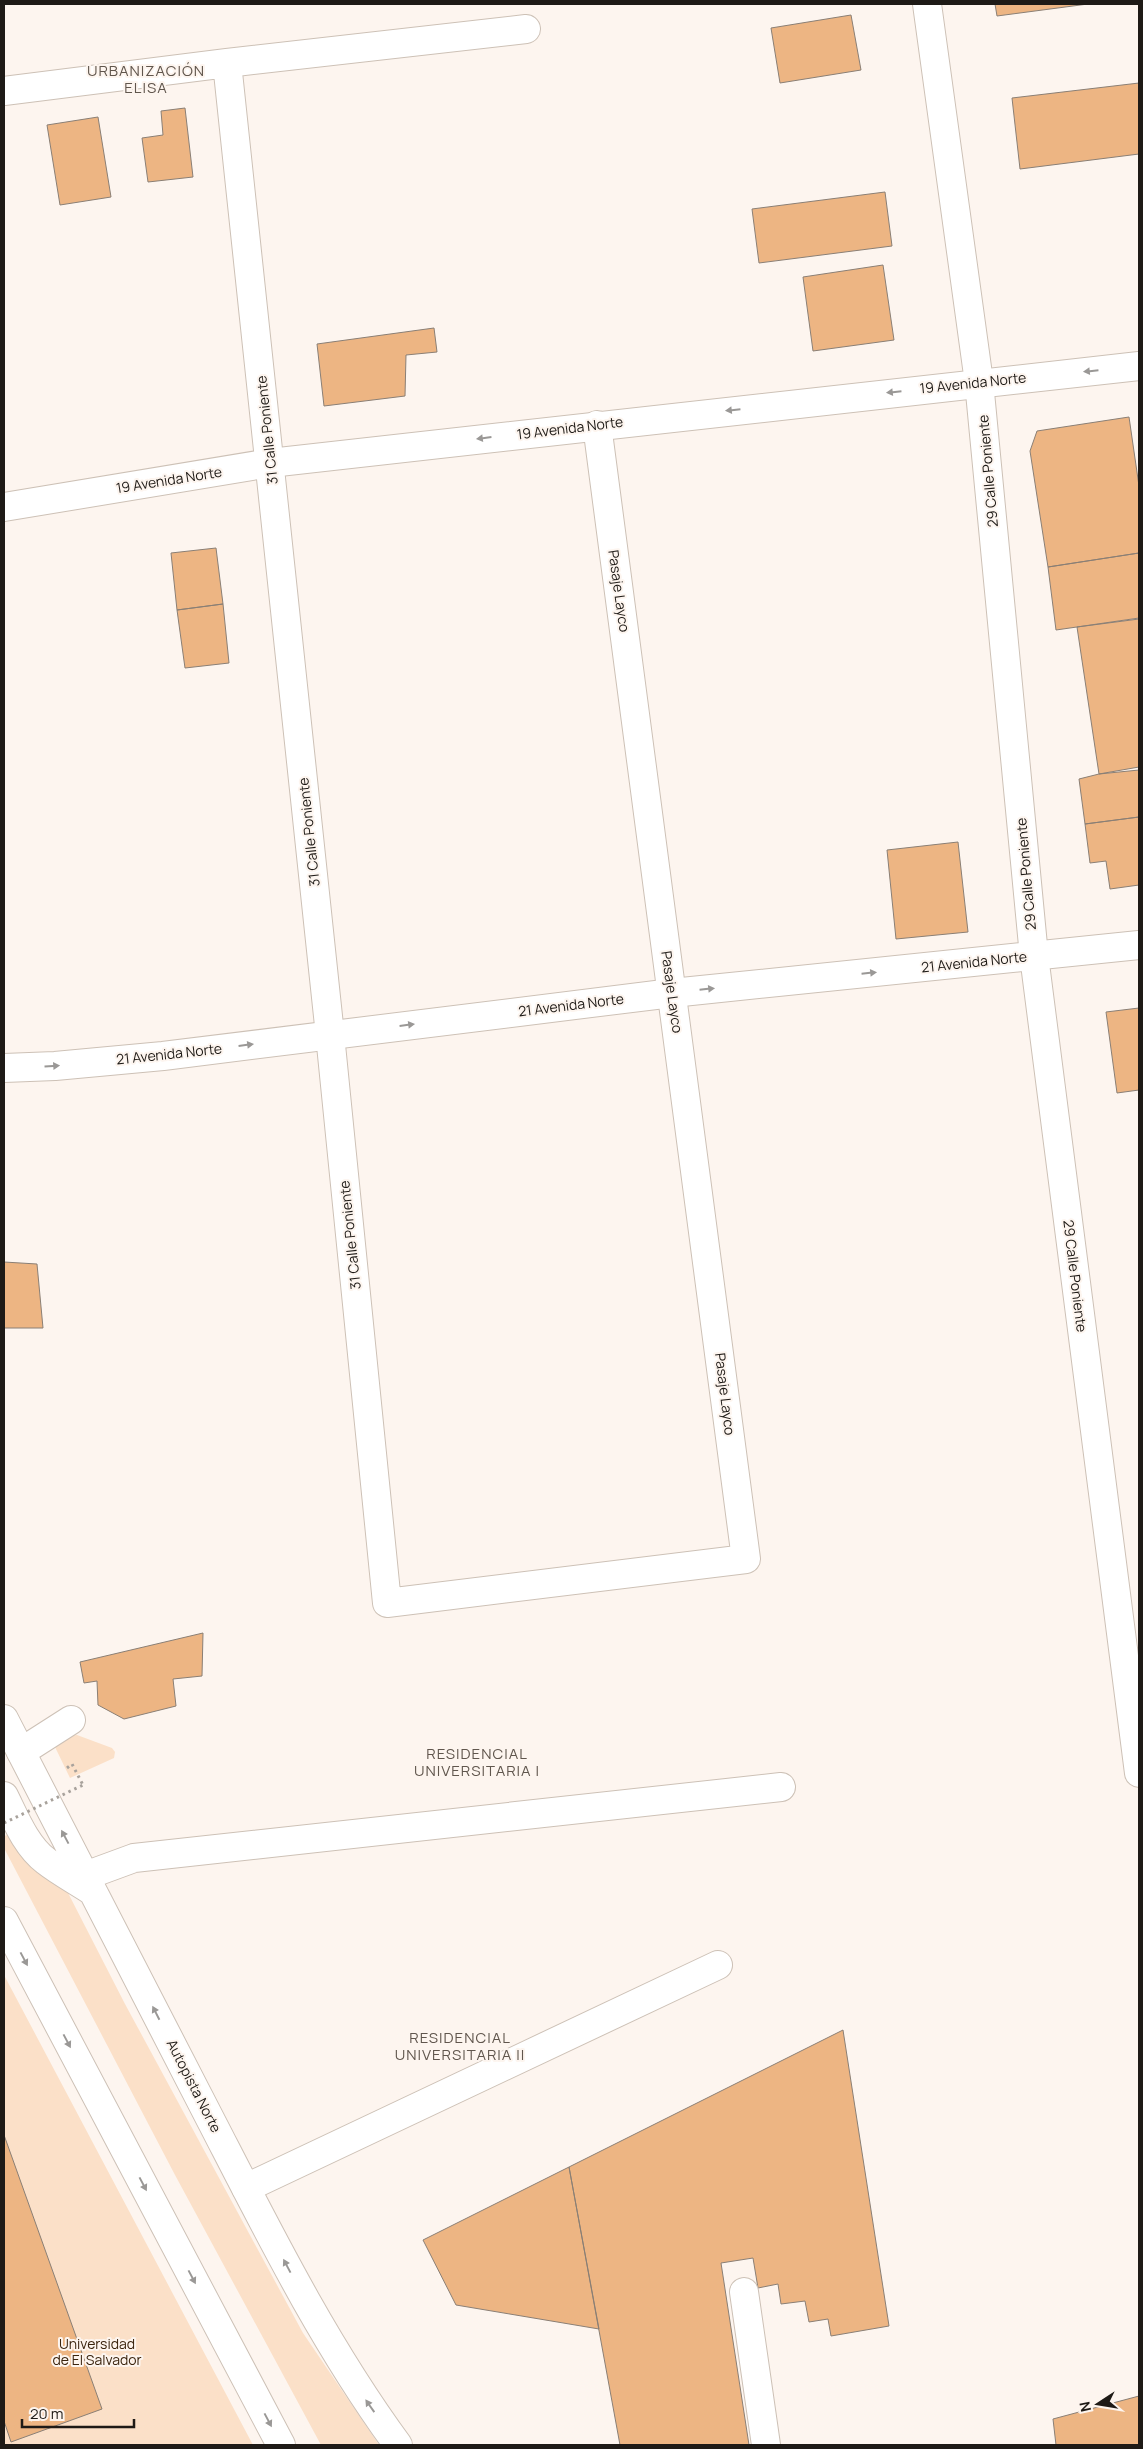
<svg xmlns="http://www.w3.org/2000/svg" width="1143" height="2449" viewBox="0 0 1143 2449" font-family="Manrope,sans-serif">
  <rect width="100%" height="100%" fill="#fdf5ef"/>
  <path fill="#fbe0c8" d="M77,1735L112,1748L115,1752L114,1758L70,1778L55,1747L70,1736Z
    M14,1833L65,1887L125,2004L303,2333L379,2445H321L175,2175L4,1848V1836Z
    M4,1975L253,2445H4Z"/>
  <path fill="#edb583" stroke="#8a7f75" d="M995,4H1088L997,16Z
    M851,15L861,70L780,83L771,28Z
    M1139,83V154L1020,169L1012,98Z
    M185,108L193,177L148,182L142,138L163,135L161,111Z
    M98,117L111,197L60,205L47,125Z
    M885,192L892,246L759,263L752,209Z
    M883,265L894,340L813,351L803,277Z
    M434,328L437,352L406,355L405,396L324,406L317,344Z
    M1129,417L1139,486V553L1048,567L1030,451L1037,431Z
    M216,548L223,604L177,610L171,553Z
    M1139,553V618L1056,630L1048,567Z
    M223,604L229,663L185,668L177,610Z
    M1139,619V767L1099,774L1077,627Z
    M1139,770V817L1085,824L1079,779L1099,774Z
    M1139,817V885L1110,889L1106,861L1090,863L1085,824Z
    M958,842L968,932L896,939L887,850Z
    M1139,1008V1090L1117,1093L1106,1012Z
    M4,1262L37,1264L43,1328H4Z
    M203,1633L202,1676L173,1679L176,1706L124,1719L98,1705L97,1681L84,1683L80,1662Z
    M843,2030L889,2326L831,2336L828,2319L809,2322L805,2301L781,2304L778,2284L758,2288L753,2258L721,2263L749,2445H620L569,2167Z
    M4,2135L102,2409L11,2442L4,2421Z
    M569,2167L599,2329L456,2305L423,2240Z
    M1139,2396V2445H1056L1053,2419Z"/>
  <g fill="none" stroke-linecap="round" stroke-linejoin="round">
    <g stroke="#cdc1b6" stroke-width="30">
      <path id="minor" d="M927,4L979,382L1034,956L1139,1773
        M227,63L330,1035L387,1603L746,1559L597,425
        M4,91L227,63L526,29
        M21,1752L71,1720
        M85,1876L134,1858L781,1787
        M246,2188L718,1965
        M744,2292L766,2445"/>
    </g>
    <g stroke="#cdc1b6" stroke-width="30">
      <path id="major" d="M4,507L270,463L1139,366
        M4,1068L55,1066L163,1056L672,993L1139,945
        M4,1719C70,1848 137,1977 204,2107C264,2223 321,2340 398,2445
        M4,1796C15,1818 26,1846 46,1861C60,1872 77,1881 92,1891
        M4,1921L281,2445"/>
    </g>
    <path stroke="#a8a29c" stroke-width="3" stroke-dasharray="2.5 4" stroke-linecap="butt" d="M67,1768L72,1764L83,1785"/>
    <use href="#minor" stroke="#fff" stroke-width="28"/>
    <use href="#major" stroke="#fff" stroke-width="28"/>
    <path stroke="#a8a29c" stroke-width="3" stroke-dasharray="2.5 4" stroke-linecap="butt" d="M4,1823L83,1785"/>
  </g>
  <defs><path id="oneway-solid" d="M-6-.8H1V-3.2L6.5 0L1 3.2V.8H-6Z" transform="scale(1.25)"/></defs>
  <g fill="#9a9896">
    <use href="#oneway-solid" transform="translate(1091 371) rotate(174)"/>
    <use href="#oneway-solid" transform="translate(894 392) rotate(174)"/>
    <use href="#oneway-solid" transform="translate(733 410) rotate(174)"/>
    <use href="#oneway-solid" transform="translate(484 438) rotate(173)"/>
    <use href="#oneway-solid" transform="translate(869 973) rotate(-6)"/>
    <use href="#oneway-solid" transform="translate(707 989) rotate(-6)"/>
    <use href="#oneway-solid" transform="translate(407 1025) rotate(-7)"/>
    <use href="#oneway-solid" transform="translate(246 1045) rotate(-7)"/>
    <use href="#oneway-solid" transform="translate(52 1066) rotate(-4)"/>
    <use href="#oneway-solid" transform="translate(65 1837) rotate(-118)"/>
    <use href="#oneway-solid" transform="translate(24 1959) rotate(62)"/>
    <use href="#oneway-solid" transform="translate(156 2013) rotate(-117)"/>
    <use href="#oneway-solid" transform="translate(67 2041) rotate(62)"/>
    <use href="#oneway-solid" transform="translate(143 2184) rotate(62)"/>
    <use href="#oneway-solid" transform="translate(287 2266) rotate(-118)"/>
    <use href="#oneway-solid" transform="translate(192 2277) rotate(62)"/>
    <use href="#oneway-solid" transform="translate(370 2406) rotate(-125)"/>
    <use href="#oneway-solid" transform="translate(268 2420) rotate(62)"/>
  </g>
  <g text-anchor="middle" stroke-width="4" stroke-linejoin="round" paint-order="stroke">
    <g font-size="14" fill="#1e1a16" stroke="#fdf5ef">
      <text transform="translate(973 383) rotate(-6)" y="5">19 Avenida Norte</text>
      <text transform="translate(570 428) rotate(-7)" y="5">19 Avenida Norte</text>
      <text transform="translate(267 430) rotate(-96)" y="5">31 Calle Poniente</text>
      <text transform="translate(988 471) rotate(-95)" y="5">29 Calle Poniente</text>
      <text transform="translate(169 480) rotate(-9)" y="5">19 Avenida Norte</text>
      <text transform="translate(619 591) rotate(82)" y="5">Pasaje Layco</text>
      <text transform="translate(309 832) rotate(-96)" y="5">31 Calle Poniente</text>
      <text transform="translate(1026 874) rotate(-95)" y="5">29 Calle Poniente</text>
      <text transform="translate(974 962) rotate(-6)" y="5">21 Avenida Norte</text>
      <text transform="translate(672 992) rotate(82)" y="5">Pasaje Layco</text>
      <text transform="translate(571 1005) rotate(-7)" y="5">21 Avenida Norte</text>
      <text transform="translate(169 1054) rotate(-6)" y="5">21 Avenida Norte</text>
      <text transform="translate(350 1235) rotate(-96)" y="5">31 Calle Poniente</text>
      <text transform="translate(1075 1276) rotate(83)" y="5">29 Calle Poniente</text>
      <text transform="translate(725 1394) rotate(83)" y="5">Pasaje Layco</text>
      <text transform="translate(194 2086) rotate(63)" y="5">Autopista Norte</text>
    </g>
    <g font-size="14" fill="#3b240e" stroke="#fdf5ef">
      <text x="97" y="2349">Universidad<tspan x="97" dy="16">de El Salvador</tspan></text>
    </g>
    <g font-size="15" letter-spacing="1" fill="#60564d" stroke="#fdf5ef">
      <text x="146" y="76">URBANIZACIÓN<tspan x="146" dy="17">ELISA</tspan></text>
      <text x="477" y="1759">RESIDENCIAL<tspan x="477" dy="17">UNIVERSITARIA I</tspan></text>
      <text x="460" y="2043">RESIDENCIAL<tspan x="460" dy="17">UNIVERSITARIA II</tspan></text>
    </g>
  </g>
  <rect width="1143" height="2449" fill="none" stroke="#1e1a16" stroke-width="10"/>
  <g transform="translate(1098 2404) rotate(258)" stroke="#fdf5ef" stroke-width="4" paint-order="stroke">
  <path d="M0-4L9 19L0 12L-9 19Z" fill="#1e1a16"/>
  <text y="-8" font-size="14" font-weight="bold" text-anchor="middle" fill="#1e1a16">N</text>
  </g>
  <path d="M22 2419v8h112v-8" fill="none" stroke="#1e1a16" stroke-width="2.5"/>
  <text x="30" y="2419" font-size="15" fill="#1e1a16" stroke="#fdf5ef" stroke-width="4" paint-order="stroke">20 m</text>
</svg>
